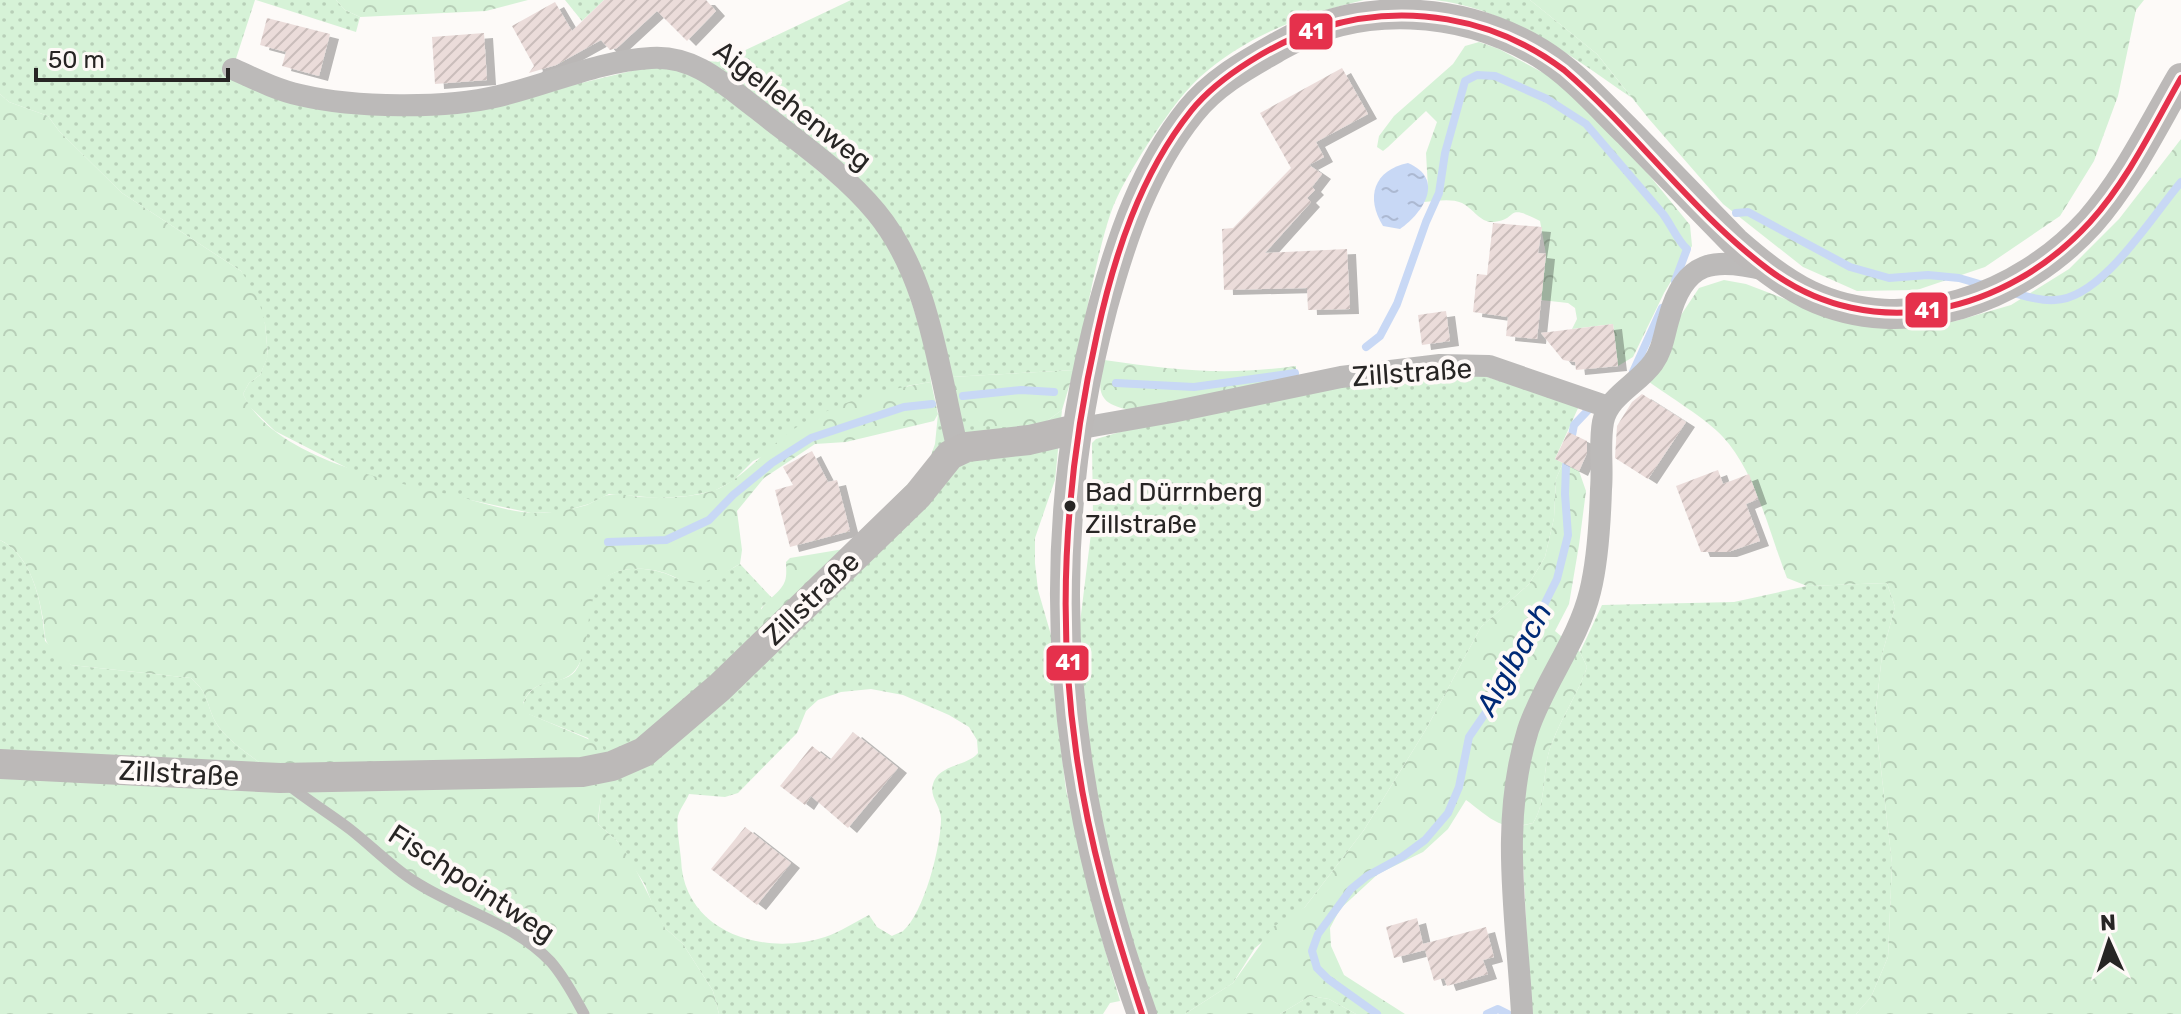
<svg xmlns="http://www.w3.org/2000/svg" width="2181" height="1014" viewBox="0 0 2181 1014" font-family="Rubik,sans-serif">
  <defs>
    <pattern id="grass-dots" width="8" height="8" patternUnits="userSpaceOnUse" patternTransform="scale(2)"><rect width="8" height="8" fill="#d6f2d7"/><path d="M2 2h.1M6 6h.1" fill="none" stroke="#b8cfb8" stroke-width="1.8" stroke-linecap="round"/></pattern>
    <pattern id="forest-crowns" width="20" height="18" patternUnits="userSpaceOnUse" patternTransform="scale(2)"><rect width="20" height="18" fill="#d6f2d7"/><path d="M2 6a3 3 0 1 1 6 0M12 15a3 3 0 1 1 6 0" fill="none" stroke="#b8cfb8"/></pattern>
    <pattern id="water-ripples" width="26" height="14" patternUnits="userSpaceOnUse" patternTransform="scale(2)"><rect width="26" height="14" fill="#c8d8f5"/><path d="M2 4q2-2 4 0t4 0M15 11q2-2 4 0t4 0" fill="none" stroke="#acb9d2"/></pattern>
    <pattern id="building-hatch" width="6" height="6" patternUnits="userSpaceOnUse" patternTransform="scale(2)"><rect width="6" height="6" fill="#ebdcda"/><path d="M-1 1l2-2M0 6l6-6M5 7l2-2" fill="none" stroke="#cabdbb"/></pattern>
    <filter id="shadow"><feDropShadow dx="9" dy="5" stdDeviation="0" flood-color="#0004"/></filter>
  </defs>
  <rect width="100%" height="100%" fill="#fdfaf8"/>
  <path fill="url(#grass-dots)" fill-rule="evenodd" d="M0,0H255L231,74L326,107L577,84L652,66L698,74L755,117L856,203L879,230L901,270L927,350L931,382L907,386L753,461L733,481L714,491L688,496L659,498L609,494L589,504L561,512L531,513L396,484L355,472L275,431L249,406L243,394L249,383L260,375L268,355L265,324L241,271L122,193L59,131L48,116L9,102L0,94Z
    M256,0H336L345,10L360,17L356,32Z
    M565,0H604L582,21Z
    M851,0H1364C1304,14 1246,36 1200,77C1179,96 1163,122 1147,145C1134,166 1118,191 1110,215C1094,265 1086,319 1074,370L951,377L915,262L708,61L718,62L735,55Z
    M1435,0H1530L1597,54L1632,98C1571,56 1510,9 1435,0Z
    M1468,371L1579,406L1555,459L1563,463L1556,479L1554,518L1545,557L1529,584L1481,627L1425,731L1364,830L1305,907L1255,948L1233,983L1185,1014H1157L1125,927L1089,763L1078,639L1093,517L1092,443L1096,439L1120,432L1333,386Z
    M957,402L1036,429L1062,410L1055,480L1035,538V563L1038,590L1051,635L1056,708L1066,790L1103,943L1120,1001L1110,1003L1103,1014H719L713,991L683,944L665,928L655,911L645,885L617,841L598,824L604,766L588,738L528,714L523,704C537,670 567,691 579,665C590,638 583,607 601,582C614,565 646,567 664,573C670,575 676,579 682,579C704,581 721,575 740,564L772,598L761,608L765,627L928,464L935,444L938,414ZM871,689L903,695L949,715L969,727L977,740L978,753C966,767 939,764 933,784C929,797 941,806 941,819C941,846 924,913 903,931C902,932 893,935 892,936L877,927L869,915C855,922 840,932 825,937C763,957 683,932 681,859C680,848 676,825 678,816C680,809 686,801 689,794L725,797L738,793L797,733L806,711L818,700L841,692Z
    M0,540C34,557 42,605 45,641L71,665L191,678C210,695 205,701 215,721C225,740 252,756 268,769L0,777Z
    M1887,583L1895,607L1882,655L1875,718L1892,863L1888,957L1871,997L1856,1014H1531L1521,826L1533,823C1548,800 1541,768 1552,743C1562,716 1578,694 1587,667L1580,652L1602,605L1734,602L1807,586Z
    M1310,996L1329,999L1356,1014H1280Z"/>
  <path fill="url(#forest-crowns)" d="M336,0H528L486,11L360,17L345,10Z
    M1530,0H2144L2136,10L2118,96L2094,161L2060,216L1985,267L1917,290L1857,291L1803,267L1723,204L1649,119L1597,54Z
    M1479,42L1499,49L1553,78L1636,159L1690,225L1692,246L1664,293L1633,357L1618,366L1613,324L1572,329L1577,319L1575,308L1568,303L1541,300L1546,254L1540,221C1504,202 1519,220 1494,222C1480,223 1474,209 1462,203C1451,198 1436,201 1424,202L1428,188L1426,153L1437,122L1426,111L1388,147L1383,151L1377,147L1379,136L1394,116L1453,64L1465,46Z
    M0,94L9,102L48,116L59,131L122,193L241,271L258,297L265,324L268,356L260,375L249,383L243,394C274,459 393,482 456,496C481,502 508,512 533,513C552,513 570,510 587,505C594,502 602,496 609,495C618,493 630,496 640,497C664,498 689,498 712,491C740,483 768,446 794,429C835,402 883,390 931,382L938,414L934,421L846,442L815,444L764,478L737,511L742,550L740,564C727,571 710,583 695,583C684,582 675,577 665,573C647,567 614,565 602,582C582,607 593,647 576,669C560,690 536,673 523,703L529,714L602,745C611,764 598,801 598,824L617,841L632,862L665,928L683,944L713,991L719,1014H0V777L268,769C252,756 225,740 215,721C205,701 210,695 191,678L71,665C61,659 53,654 48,644C43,637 45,628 43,619C38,589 28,554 0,540Z
    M2181,139V1014H1856L1871,997L1888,957L1892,863L1875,718L1882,655L1895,607L1887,583L1807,586L1787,578C1769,532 1756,473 1723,437C1707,419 1668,396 1648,381L1679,318L1699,288L1724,280L1746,284L1798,304L1896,325L1956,321L2011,305L2069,269L2119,219Z
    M1104,360C1174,370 1225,376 1296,366V378L1138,411C1100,406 1095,396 1104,360Z
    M1074,370L1062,410L1036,429L971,425L957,402L951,377Z
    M1563,463L1579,471L1586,491L1579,545L1569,604L1555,631L1580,652L1587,667C1578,694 1562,716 1552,743C1541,769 1548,800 1533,823C1499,832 1491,818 1466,800L1448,829L1423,852L1378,874L1340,909L1330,928L1331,946L1344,975L1405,1014H1356L1329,999L1310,996L1280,1014H1185L1233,983L1273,927L1305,907L1364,830L1425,731L1481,627L1529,584L1545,557L1554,518L1556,479Z
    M844,549L765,627C745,610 780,597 785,581C787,575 786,568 786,562L790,558Z"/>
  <path fill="url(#water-ripples)" d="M1408,163C1445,179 1424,212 1400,229L1383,226C1365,197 1374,170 1408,163Z"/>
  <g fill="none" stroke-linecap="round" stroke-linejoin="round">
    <path stroke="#c8d8f5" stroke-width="8" d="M1736,213L1748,212L1850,267L1889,278L1928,275L1959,278L1983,285
      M2011,292C2025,296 2040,301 2055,300C2102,299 2152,216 2181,182
      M1366,347L1380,336L1397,304L1426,222L1439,193L1445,153L1465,81L1477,75L1495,76L1547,99L1586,124L1663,214C1672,226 1677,240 1687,249L1675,281
      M1633,372L1662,308
      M1116,383L1194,387L1295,373
      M963,396L1021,390L1054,392
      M608,542L666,540L709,520L733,495L772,463L811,438L904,407L932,404
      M1377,1014L1328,979L1317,968L1312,951L1318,934L1351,889L1367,876L1402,857L1425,840L1448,813L1459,787L1469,737L1502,689L1557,579L1568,535L1565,494L1566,466L1574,425L1592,406
      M1487,1014L1498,1009L1508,1014"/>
  </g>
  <path fill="url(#building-hatch)" filter="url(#shadow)" d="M604,0H706L716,11L687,41L657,11L617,48L610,50L601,40L556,65L529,73L534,66L512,26L555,2L572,31Z
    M267,18L330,34L319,76L282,66L286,52L260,45Z
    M484,33L487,80L435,84L432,37Z
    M1342,68L1368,114L1316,142L1324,157L1309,165L1322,174L1312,187L1315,190L1307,198L1311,202L1265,253L1347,249L1350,309L1308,310L1307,288L1224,290L1222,229L1233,228L1291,168L1260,113Z
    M1493,223L1542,227L1538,253L1546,254L1537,339L1506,336L1508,317L1473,312L1477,274L1487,275Z
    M1446,311L1450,341L1422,345L1418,315Z
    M1613,324L1618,366L1576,370L1575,362L1563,360L1541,333Z
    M1642,394L1686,422L1648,479L1615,458L1617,426L1632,402Z
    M1568,432L1587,441V453L1579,471L1555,459Z
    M812,451L828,482L837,480L850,531L790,547L775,490L793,485L783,467Z
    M1718,470L1723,484L1749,474L1758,499L1746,504L1760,541L1728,552H1701L1676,486Z
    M853,732L898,768L848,828L811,796L805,805L780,786L812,746L830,760Z
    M745,827L791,863L757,905L711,869Z
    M1417,918L1423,944L1486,927L1494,957L1483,960L1488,974L1447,986L1444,978L1434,981L1425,950L1394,958L1386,927Z"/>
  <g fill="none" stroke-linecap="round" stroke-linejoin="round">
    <path stroke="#bcbab9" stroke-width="11" d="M286,783C307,800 330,814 351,830C370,845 388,863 408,877C453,909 513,921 551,962C565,978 574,996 584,1014"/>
    <path stroke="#bcbab9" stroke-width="22" d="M233,69C255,79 277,90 300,95C355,108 445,109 499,96C550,84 598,61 651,58C694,55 724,84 757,109C797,141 843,172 876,212C930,277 938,370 958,450
      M1076,429L1172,412L1341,377L1440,365L1489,366L1608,407
      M1522,1014C1517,920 1499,822 1528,730C1544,682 1578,641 1590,592C1598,560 1600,522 1601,489C1603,467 1599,444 1603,422C1608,396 1638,384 1653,363C1663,349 1664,334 1669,318C1684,260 1714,257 1766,270"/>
    <path stroke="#bcb9b8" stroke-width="30" d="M0,764L280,778L582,772L612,766L644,752L720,687L918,495L950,455L967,447L1029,440L1076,429
      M1142,1014C1058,782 1039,546 1103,306C1122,237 1145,168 1191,111C1215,81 1248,64 1281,45C1360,0 1462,6 1540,53C1574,74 1600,105 1629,133C1664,169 1700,206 1735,242C1758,262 1781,281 1809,295C1906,341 2021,298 2090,222C2127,180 2153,126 2181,78"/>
    <g stroke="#fef9f7" stroke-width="12">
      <path id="bus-1" d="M1142,1014C1114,928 1088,841 1076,751C1056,612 1066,472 1097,334C1114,256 1140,175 1191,111C1219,76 1277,41 1321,28C1404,2 1494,17 1564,70C1636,132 1693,213 1769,270C1873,347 2007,313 2090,222C2128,180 2153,127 2181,78"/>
    </g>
    <use href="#bus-1" stroke="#e5314c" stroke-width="6"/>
  </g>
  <circle fill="#272524" stroke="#fef9f7" stroke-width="3" cx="1070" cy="506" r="7"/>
  <g text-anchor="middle" stroke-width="8" stroke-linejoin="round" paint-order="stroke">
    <g font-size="26" fill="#272524" stroke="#fef9f7" text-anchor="start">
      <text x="1085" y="501">Bad Dürrnberg<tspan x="1085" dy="32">Zillstraße</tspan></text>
    </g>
    <g font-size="28" fill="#272524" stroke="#fef9f7">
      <text transform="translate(793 105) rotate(38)" y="10">Aigellehenweg</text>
      <text transform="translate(1412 372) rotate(-4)" y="10">Zillstraße</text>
      <text transform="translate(811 598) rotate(-44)" y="10">Zillstraße</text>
      <text transform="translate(179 773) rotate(3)" y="10">Zillstraße</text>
      <text transform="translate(472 883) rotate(33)" y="10">Fischpointweg</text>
    </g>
    <g font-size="30" font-style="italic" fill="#002a77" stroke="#fef9f7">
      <text transform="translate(1514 659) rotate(-61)" y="10">Aiglbach</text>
    </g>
  </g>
  <g stroke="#fef9f7" stroke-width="3">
    <rect x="1288" y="12" width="46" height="39" rx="8" fill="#e5314c"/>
    <rect x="1904" y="291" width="45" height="38" rx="8" fill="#e5314c"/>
    <rect x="1045" y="644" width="45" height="38" rx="8" fill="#e5314c"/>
  </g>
  <g font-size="22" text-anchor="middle" font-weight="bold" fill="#fff">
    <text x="1311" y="39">41</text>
    <text x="1927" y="318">41</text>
    <text x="1068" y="670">41</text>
  </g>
  <g transform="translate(2109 942) rotate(357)" stroke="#fef9f7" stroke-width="6" paint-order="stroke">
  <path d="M0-6L14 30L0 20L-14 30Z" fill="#272524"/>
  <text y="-12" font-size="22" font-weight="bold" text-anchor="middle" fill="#272524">N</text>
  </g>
  <path d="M36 68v12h192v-12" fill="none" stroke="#272524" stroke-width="4"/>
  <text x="48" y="68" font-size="24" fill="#272524" stroke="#fef9f7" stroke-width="6" paint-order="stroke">50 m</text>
</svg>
